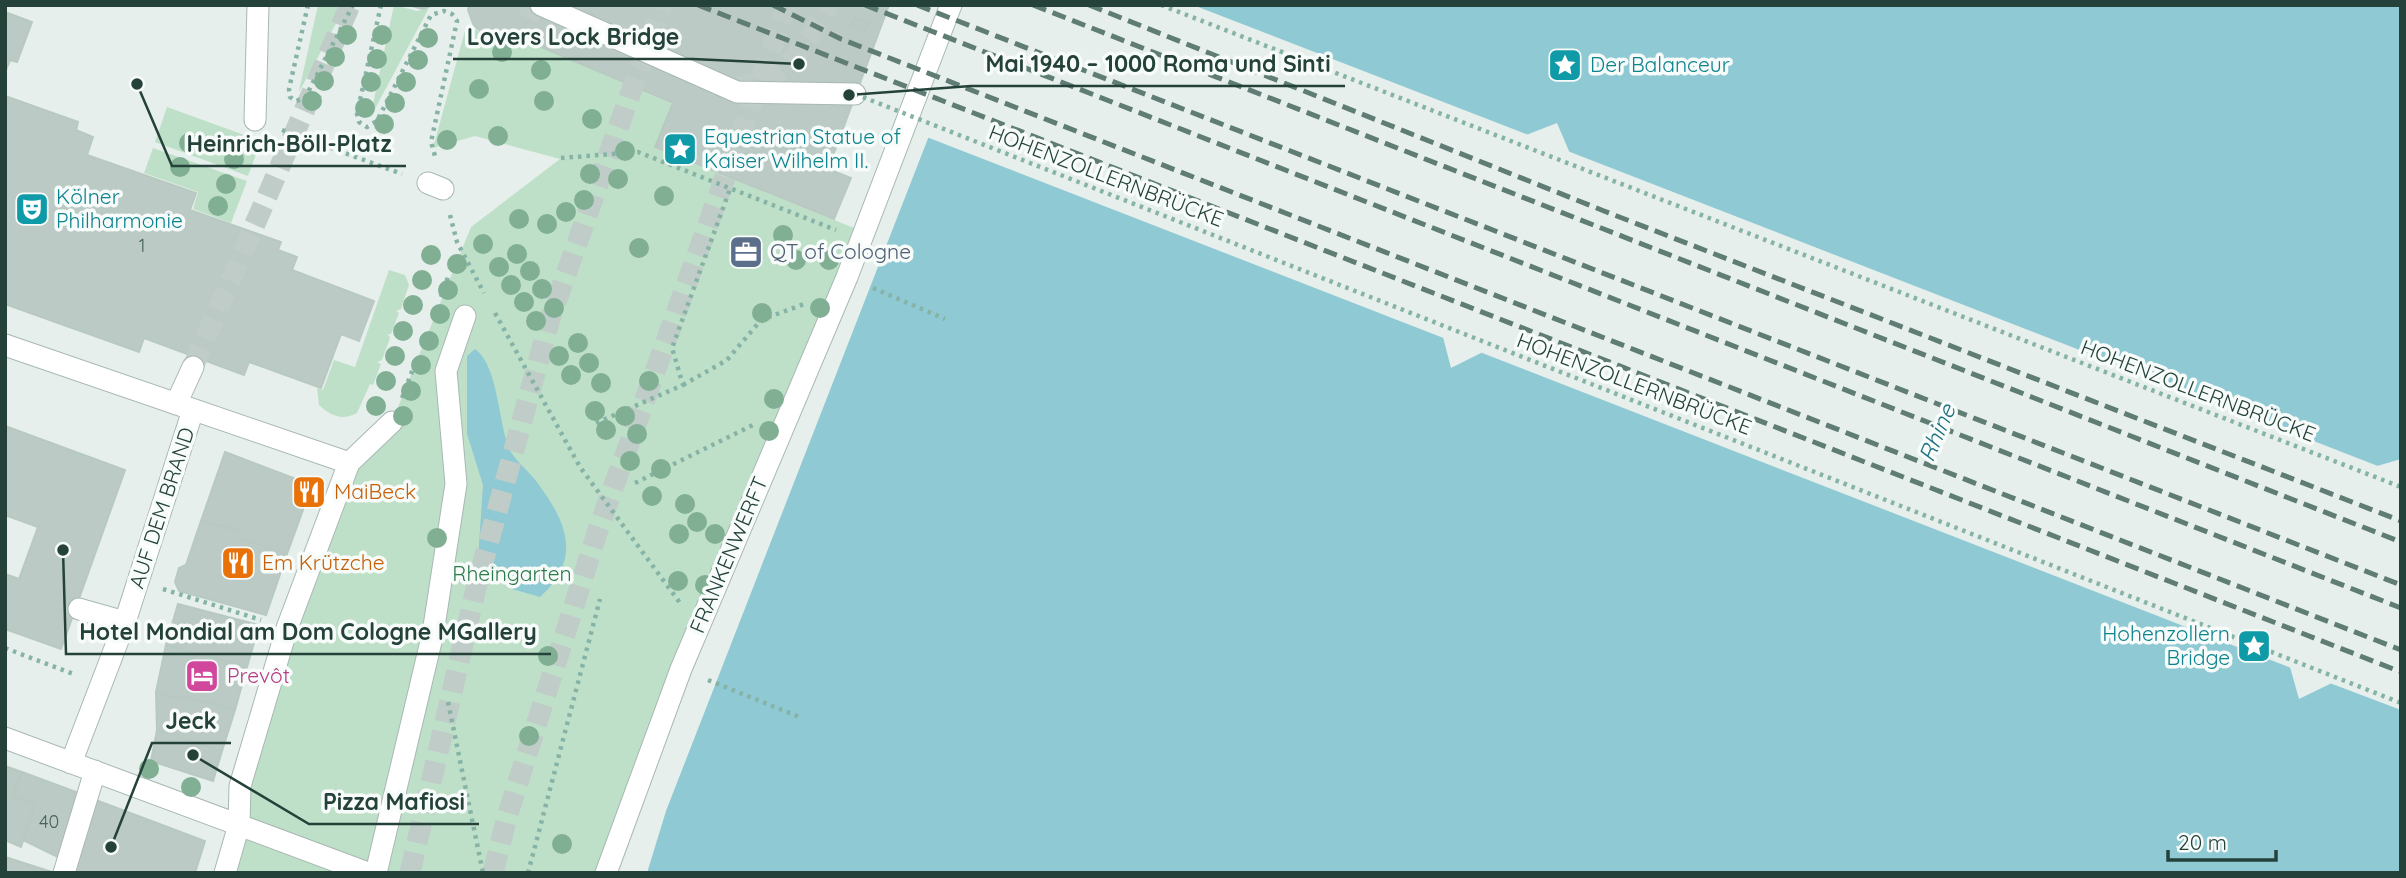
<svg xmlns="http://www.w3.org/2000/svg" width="2406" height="878" viewBox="0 0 2406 878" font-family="Quicksand,sans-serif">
  <rect width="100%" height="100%" fill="#e6efeb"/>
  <path fill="#bfe0c8" d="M318,5H346L299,92V91Z
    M394,5L417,11L429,8L370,118Z
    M466,27L489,33L501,30L672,104L655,148L864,232L606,873H225L240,786L349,463L392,422L471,227L560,159L475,136L433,148Z
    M167,107L261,141L248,176L155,142Z
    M153,148L247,181L231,223L193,209L198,192L144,173Z
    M389,270L405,275L409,285L401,309L396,311L399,313L391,334H388L390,338L382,360L377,362L381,364L373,385L370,384L357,413C342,421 331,416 319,405L317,388L323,390L334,360L355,367Z"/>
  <path fill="#8ec9d4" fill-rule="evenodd" d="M980,5H2401V459L2377,466L2290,667L2299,699L2332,683L2401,511V873H647L666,811ZM1557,123L1569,151L1481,353L1451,368L1443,337L1526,135Z
    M475,349C498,365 498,421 509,448C514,460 528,470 536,481C568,523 582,559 540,597L512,589L478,559L483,485L467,434V356Z"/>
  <path fill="#e6efeb" d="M976,5H1193L1531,136L1446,339L924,136Z
    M1565,150L2383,468L2294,669L1477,351Z
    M2401,507V710L2327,682Z"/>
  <path fill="#bbcac4" stroke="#b8c9c2" stroke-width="2" d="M408,5H433L423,9Z
    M889,5L828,169L851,178L834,219L655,147L673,103L501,30L484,33L474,26L468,10L469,5Z
    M5,12L32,22L17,62L10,60L5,72Z
    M855,17L868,23L865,31L851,26Z
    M5,96L78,122L76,130L93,137L87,155L196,193L190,210L281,242L278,250L297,257L292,270L374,301L359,341L341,334L321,388L249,362L244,375L144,338L139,352L5,304Z
    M5,426L125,470L61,649L5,629V574L19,579L38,527L5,515Z
    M225,452L312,485L287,554L240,538V531L201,521Z
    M201,521L240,531V538L287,554L266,615L179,591L175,582L179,568L186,565Z
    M178,604L259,625L247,667L166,645Z
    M166,645L247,667L235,710L184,696L182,699L156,692Z
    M156,692L182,699L184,696L235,710L222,751L157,730Z
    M157,730L222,751L213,781L151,761Z
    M5,766L22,772L12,797L35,803L21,847L5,840Z
    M22,772L79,793L58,857L23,840L35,803L12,797Z
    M93,799L205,841L195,873H70Z
    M5,857L52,872L5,873Z"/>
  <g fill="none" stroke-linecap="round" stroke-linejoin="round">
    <path stroke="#bfccc8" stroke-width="21" stroke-dasharray="21 10" stroke-linecap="butt" d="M523,5L556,20
      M733,86C743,89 750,85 760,82C795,68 810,36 829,5
      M193,367L350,5"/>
    <path stroke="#bfccc8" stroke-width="21" stroke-dasharray="21 10" stroke-linecap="butt" d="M410,873L477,584L550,319L662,5
      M493,873L507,817L598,530L787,5"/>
    <g stroke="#a8b8b2" stroke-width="23">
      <path id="minor" d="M541,5L737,92L855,94
        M255,120L258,5
        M428,183L443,189
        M5,345L349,463
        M176,404L193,367
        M79,609L125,622
        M5,738L368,873
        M71,763L125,622L193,410
        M64,873L95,771
        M225,873L239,825L240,786L287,628L349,463L392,422
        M376,873L433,633L456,484L446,371L465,316
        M606,873L681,669L847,277L951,5"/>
    </g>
    <path stroke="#86b3a5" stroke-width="4.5" stroke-dasharray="3.5 5" stroke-linecap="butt" d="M308,5L289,89L290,97L296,101L305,98L353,5
      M381,5L357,114L359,122L367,127L377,121L431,15L444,11L452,14L457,21L431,142L435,156
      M1161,5L2401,487
      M282,130L402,174
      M561,158L638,152L836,230
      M450,215L457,242L484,293
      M873,288L945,319
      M441,297L448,277
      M495,313L580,467L680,603
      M683,385L727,360L761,320L804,304
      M402,398L416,361
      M596,423L683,385L672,348L730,189
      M635,483L753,425
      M163,589L261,620
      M5,648L76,675
      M708,680L802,718
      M448,702L483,873
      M528,873L600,599"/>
    <use href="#minor" stroke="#fff" stroke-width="21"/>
    <path stroke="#5f7d75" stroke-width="5" stroke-dasharray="14 7" stroke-linecap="butt" d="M698,5L2401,672
      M773,5L841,39L2401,650
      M865,5L2401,608
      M917,5L2401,585
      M1033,5L2401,542
      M1089,5L1604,211L2401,521"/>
    <path stroke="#86b3a5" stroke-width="4.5" stroke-dasharray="3.5 5" stroke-linecap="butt" d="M855,94L2401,703"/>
  </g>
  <g fill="#80af93">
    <circle cx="347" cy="35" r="10"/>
    <circle cx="382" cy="35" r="10"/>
    <circle cx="428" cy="38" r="10"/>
    <circle cx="502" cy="52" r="10"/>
    <circle cx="335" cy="57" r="10"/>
    <circle cx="377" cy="59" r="10"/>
    <circle cx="418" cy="60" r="10"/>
    <circle cx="541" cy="70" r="10"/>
    <circle cx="324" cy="81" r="10"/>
    <circle cx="371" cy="82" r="10"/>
    <circle cx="406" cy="82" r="10"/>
    <circle cx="479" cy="89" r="10"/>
    <circle cx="312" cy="101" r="10"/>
    <circle cx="544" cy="101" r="10"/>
    <circle cx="395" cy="103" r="10"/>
    <circle cx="365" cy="108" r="10"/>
    <circle cx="592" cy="119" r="10"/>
    <circle cx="384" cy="124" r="10"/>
    <circle cx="498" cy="136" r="10"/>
    <circle cx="447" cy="140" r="10"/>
    <circle cx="189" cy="143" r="10"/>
    <circle cx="625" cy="151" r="10"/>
    <circle cx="234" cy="159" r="10"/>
    <circle cx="180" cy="167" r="10"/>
    <circle cx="590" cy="174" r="10"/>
    <circle cx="618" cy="179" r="10"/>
    <circle cx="226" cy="184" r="10"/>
    <circle cx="664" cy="196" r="10"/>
    <circle cx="584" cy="200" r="10"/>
    <circle cx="218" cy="206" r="10"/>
    <circle cx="566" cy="212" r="10"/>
    <circle cx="519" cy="219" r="10"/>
    <circle cx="547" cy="224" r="10"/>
    <circle cx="783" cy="235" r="10"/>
    <circle cx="483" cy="244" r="10"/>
    <circle cx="639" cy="248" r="10"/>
    <circle cx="517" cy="254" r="10"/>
    <circle cx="431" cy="255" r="10"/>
    <circle cx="796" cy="260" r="10"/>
    <circle cx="829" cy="260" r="10"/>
    <circle cx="457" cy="264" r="10"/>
    <circle cx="499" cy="267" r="10"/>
    <circle cx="530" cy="271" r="10"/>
    <circle cx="422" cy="280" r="10"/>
    <circle cx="511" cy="285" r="10"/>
    <circle cx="542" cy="289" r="10"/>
    <circle cx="448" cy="290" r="10"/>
    <circle cx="524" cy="302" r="10"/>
    <circle cx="413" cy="305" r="10"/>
    <circle cx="554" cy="308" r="10"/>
    <circle cx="820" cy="308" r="10"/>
    <circle cx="762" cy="313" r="10"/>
    <circle cx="440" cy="314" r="10"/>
    <circle cx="536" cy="321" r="10"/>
    <circle cx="403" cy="331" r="10"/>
    <circle cx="429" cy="341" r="10"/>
    <circle cx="578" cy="343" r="10"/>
    <circle cx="395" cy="356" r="10"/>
    <circle cx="559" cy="356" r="10"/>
    <circle cx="589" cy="363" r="10"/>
    <circle cx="421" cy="365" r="10"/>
    <circle cx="571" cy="375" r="10"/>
    <circle cx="386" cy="381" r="10"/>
    <circle cx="649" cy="381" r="10"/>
    <circle cx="601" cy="383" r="10"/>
    <circle cx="411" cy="391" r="10"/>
    <circle cx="774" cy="399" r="10"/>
    <circle cx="376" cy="406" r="10"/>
    <circle cx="595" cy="411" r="10"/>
    <circle cx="403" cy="416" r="10"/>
    <circle cx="625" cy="416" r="10"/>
    <circle cx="606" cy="430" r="10"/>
    <circle cx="769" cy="431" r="10"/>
    <circle cx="637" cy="434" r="10"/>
    <circle cx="630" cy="461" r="10"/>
    <circle cx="661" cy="469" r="10"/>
    <circle cx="652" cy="496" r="10"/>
    <circle cx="685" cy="504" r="10"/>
    <circle cx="697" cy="522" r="10"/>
    <circle cx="679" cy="534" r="10"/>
    <circle cx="715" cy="534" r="10"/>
    <circle cx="437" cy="538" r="10"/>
    <circle cx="678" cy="581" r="10"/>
    <circle cx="705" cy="585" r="10"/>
    <circle cx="548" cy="656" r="10"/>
    <circle cx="529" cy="736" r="10"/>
    <circle cx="149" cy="769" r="10"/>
    <circle cx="191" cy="787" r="10"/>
    <circle cx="562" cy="844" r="10"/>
  </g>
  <defs>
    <g id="sight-square" transform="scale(1.75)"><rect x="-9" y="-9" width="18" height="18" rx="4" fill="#0f9aa8" stroke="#f7fbf9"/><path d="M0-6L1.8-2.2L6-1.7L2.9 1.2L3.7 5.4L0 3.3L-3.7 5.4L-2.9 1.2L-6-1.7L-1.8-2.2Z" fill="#fff"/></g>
    <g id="theatre-square" transform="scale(1.75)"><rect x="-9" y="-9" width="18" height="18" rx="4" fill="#0f9aa8" stroke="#f7fbf9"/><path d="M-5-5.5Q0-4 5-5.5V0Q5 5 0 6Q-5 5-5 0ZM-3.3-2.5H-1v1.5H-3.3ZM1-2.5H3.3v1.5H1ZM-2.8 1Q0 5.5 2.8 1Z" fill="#fff"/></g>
    <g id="office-square" transform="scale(1.75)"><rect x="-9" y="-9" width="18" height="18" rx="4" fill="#5c6f8a" stroke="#f7fbf9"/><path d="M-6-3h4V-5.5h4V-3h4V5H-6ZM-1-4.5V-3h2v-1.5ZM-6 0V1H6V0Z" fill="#fff"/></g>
    <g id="restaurant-square" transform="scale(1.75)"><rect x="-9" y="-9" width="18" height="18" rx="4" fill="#e8710a" stroke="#f7fbf9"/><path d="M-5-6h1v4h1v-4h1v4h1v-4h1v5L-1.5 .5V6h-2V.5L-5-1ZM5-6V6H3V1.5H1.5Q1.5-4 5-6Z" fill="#fff"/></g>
    <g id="hotel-square" transform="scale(1.75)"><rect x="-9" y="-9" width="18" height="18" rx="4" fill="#d1479c" stroke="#f7fbf9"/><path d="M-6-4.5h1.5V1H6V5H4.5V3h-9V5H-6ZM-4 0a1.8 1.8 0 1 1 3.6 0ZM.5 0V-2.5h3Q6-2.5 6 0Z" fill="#fff"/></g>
  </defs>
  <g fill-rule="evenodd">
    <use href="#sight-square" x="1565" y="65"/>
    <use href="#sight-square" x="680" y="149"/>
    <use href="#theatre-square" x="32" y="209"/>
    <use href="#office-square" x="746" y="252"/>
    <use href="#restaurant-square" x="309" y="492"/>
    <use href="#restaurant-square" x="238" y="563"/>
    <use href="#sight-square" x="2254" y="646"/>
    <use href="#hotel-square" x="202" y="676"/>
  </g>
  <g text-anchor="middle" stroke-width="7" stroke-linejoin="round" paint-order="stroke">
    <g font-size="18" fill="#4a645c">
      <text x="142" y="252">1</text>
      <text x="49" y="828">40</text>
    </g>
    <g font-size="21" fill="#0d838f" stroke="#f7fbf9" text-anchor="start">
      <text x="1590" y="72">Der Balanceur</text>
      <text x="704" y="144">Equestrian Statue of<tspan x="704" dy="24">Kaiser Wilhelm II.</tspan></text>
      <text x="56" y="204">Kölner<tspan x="56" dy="24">Philharmonie</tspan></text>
      <text x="2230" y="641" text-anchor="end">Hohenzollern<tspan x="2230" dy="24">Bridge</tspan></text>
    </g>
    <g font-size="21" fill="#24423a" stroke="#f7fbf9">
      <text transform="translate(1106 176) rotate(21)" y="7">HOHENZOLLERNBRÜCKE</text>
      <text transform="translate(1634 384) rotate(21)" y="7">HOHENZOLLERNBRÜCKE</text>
      <text transform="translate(2198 391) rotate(21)" y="7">HOHENZOLLERNBRÜCKE</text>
      <text transform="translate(162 508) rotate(-72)" y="7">AUF DEM BRAND</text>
      <text transform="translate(729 555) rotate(-67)" y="7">FRANKENWERFT</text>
    </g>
    <g font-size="21" fill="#4e5e75" stroke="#f7fbf9" text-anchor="start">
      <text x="770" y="259">QT of Cologne</text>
    </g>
    <g font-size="21" fill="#c56008" stroke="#f7fbf9" text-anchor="start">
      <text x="334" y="499">MaiBeck</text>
      <text x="262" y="570">Em Krützche</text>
    </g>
    <g font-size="21" fill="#2d7a4b" stroke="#f7fbf9">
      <text x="512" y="581">Rheingarten</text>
    </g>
    <g font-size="21" fill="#b23c85" stroke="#f7fbf9" text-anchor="start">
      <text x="227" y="683">Prevôt</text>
    </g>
    <g font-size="23" font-style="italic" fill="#1c6f80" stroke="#f7fbf9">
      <text transform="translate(1937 433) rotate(-67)" y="8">Rhine</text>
    </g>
  </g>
  <path fill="none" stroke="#24423a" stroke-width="2.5" d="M799 64L693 59H453M849 95L971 86H1345M137 84L172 166H406M63 550L66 654H551M111 847L152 743H231M193 755L309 824H479"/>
  <g fill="#24423a" stroke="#f7fbf9" stroke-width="2.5">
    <circle cx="799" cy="64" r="7"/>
    <circle cx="849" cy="95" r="7"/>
    <circle cx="137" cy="84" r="7"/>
    <circle cx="63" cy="550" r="7"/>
    <circle cx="111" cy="847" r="7"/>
    <circle cx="193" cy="755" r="7"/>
  </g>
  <g font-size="23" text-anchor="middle" font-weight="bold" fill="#24423a" stroke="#f7fbf9" stroke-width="7" stroke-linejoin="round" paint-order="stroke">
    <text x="573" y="45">Lovers Lock Bridge</text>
    <text x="1158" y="72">Mai 1940 – 1000 Roma und Sinti</text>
    <text x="289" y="152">Heinrich-Böll-Platz</text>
    <text x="308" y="640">Hotel Mondial am Dom Cologne MGallery</text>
    <text x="191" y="729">Jeck</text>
    <text x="394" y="810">Pizza Mafiosi</text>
  </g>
  <rect width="2406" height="878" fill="none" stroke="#24423a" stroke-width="14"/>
  <path d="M2168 850v10h108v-10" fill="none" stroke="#24423a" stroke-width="3.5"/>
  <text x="2178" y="850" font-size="21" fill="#24423a" stroke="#f7fbf9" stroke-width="5" paint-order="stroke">20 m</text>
</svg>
